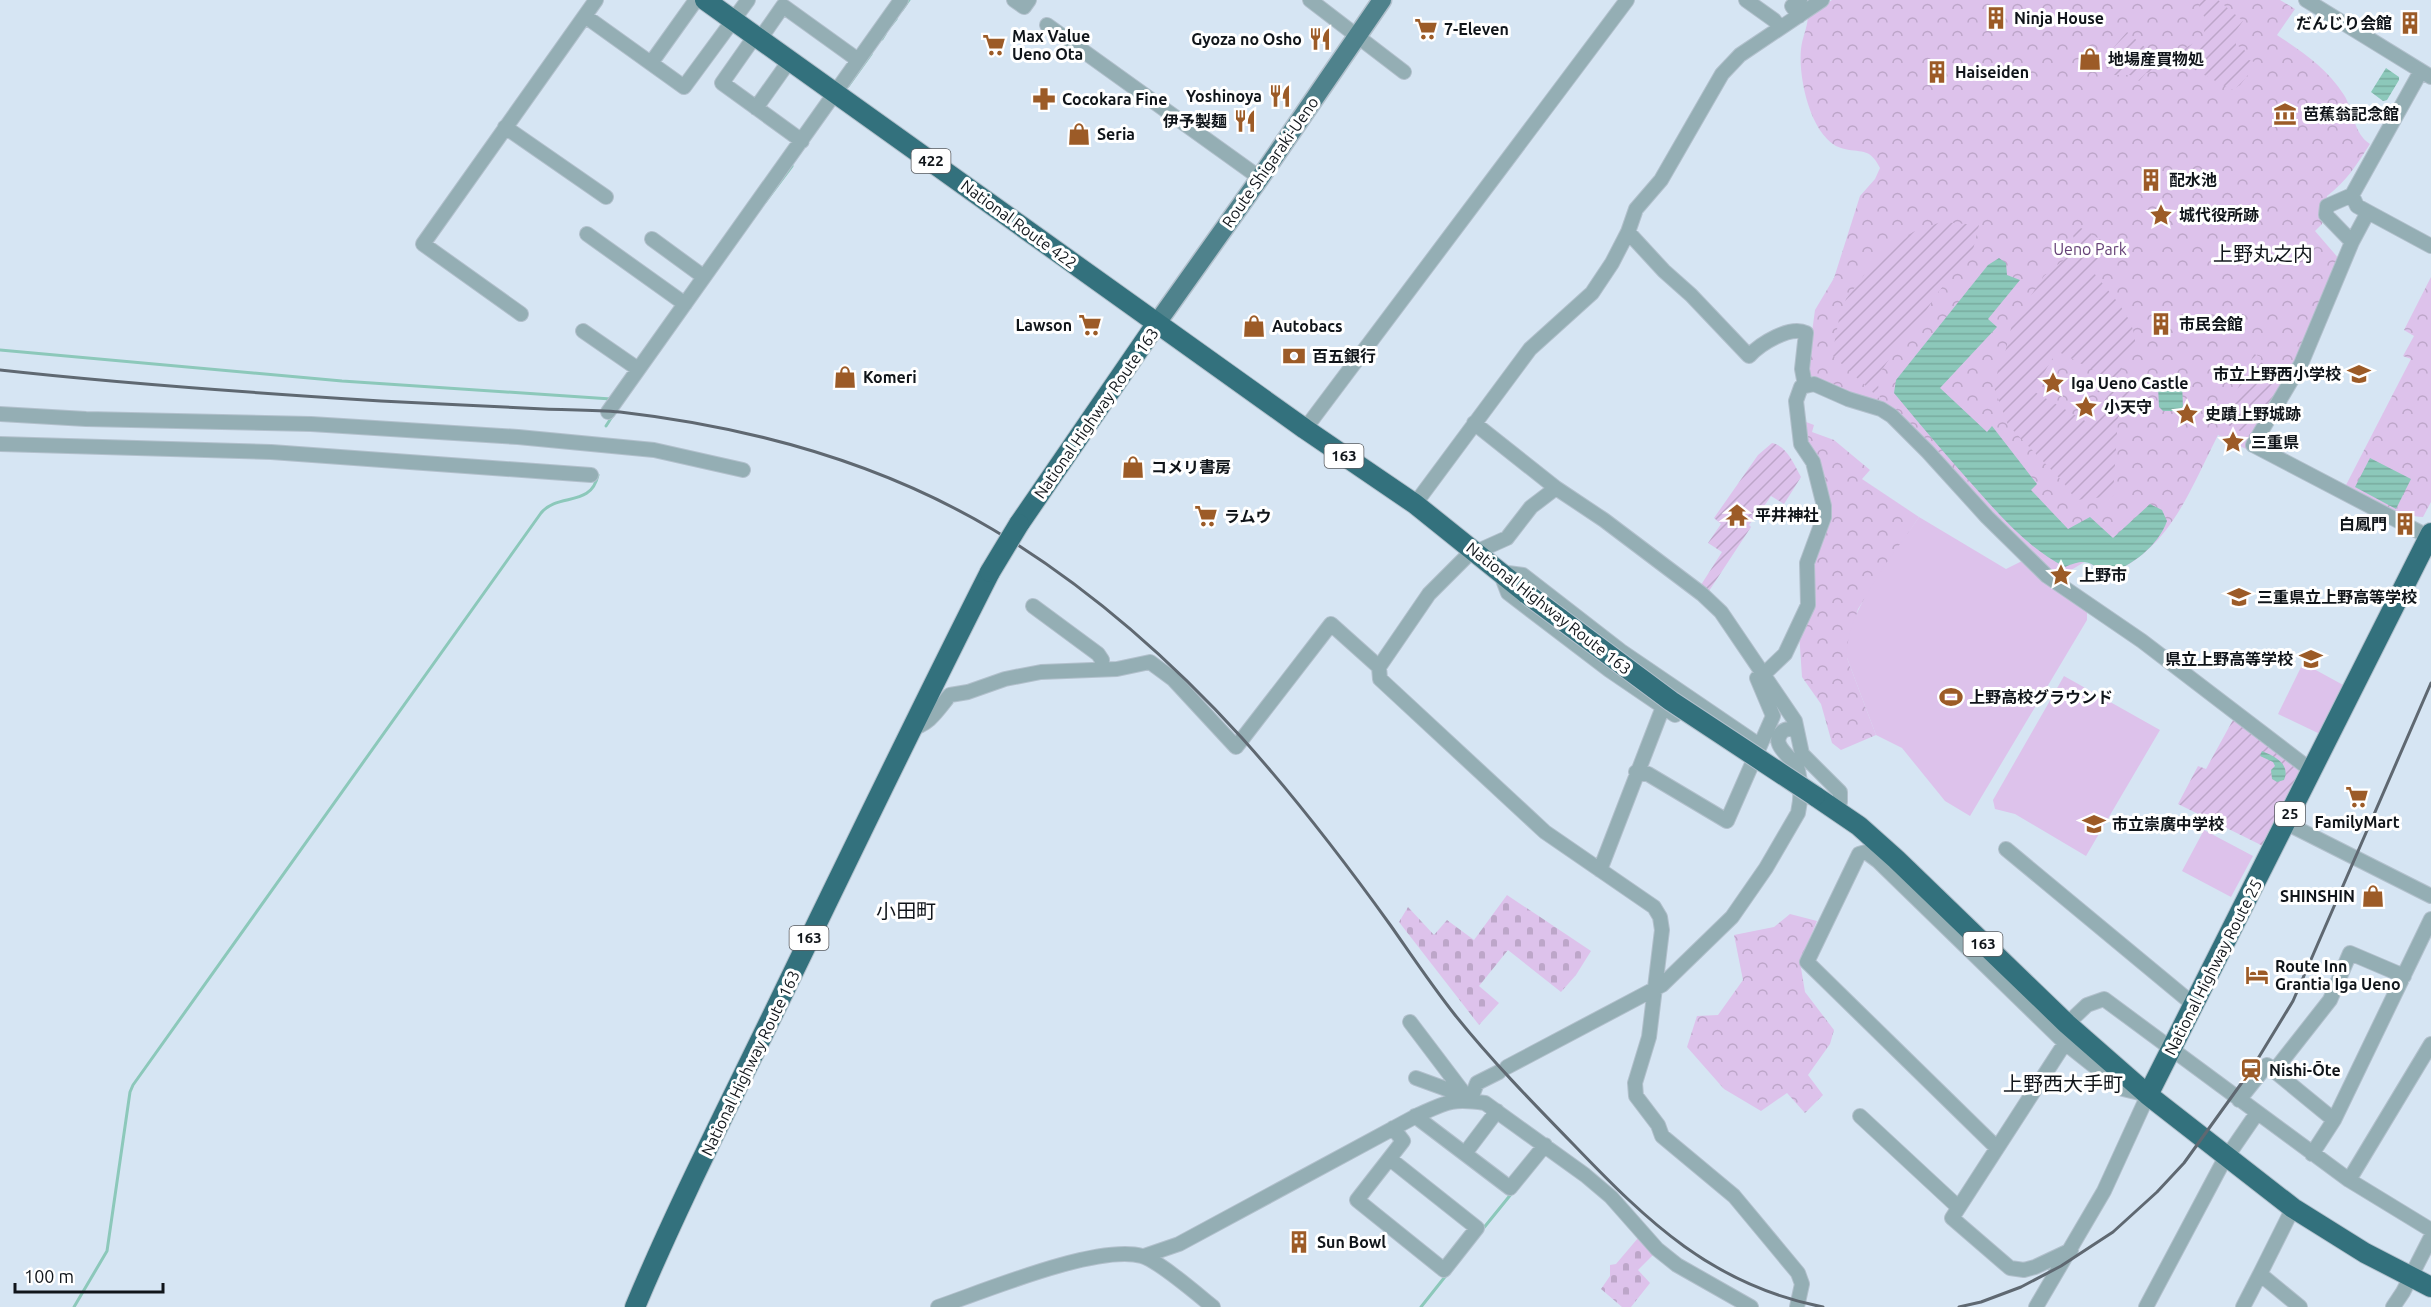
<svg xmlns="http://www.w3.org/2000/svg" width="2431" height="1307" viewBox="0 0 2431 1307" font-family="Ubuntu,'Noto Sans JP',sans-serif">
  <defs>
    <pattern id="forest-crowns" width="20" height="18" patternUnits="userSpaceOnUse" patternTransform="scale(1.5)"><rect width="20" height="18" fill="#ddc2eb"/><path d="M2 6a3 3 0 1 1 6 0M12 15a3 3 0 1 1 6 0" fill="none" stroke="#bda6c9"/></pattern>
    <pattern id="cemetery-stones" width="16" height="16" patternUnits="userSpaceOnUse" patternTransform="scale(1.5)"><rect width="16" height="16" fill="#ddc2eb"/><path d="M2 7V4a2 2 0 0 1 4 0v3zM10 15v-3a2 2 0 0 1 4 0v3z" fill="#bda6c9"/></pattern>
    <pattern id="garden-furrows" width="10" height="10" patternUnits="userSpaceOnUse" patternTransform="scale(1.5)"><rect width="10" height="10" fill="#ddc2eb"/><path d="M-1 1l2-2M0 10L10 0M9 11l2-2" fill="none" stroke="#bda6c9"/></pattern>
    <pattern id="water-rules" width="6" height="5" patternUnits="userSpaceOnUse" patternTransform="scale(1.5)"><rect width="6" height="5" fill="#8cc8ba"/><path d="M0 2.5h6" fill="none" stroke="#78ab9f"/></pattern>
  </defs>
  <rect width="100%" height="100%" fill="#d6e5f3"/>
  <path fill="url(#forest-crowns)" d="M1832,0H2280L2295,9L2277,35C2303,52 2327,68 2344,95C2354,111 2353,133 2370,144C2357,164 2347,181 2327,196L2322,224L2315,231L2340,260L2300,355L2246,449L2218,435C2191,488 2168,554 2107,574L2086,561L2058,578L1980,503C1952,458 1896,421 1850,395C1837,387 1821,383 1809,374L1807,369L1815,310L1834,278L1860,196L1875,179L1880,168C1869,146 1861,154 1841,148C1811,138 1798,78 1801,49C1802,38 1807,29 1808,17Z
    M2431,277V502L2423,517C2396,516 2370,497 2346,485L2411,359L2403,356L2414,336L2404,330Z
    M1801,420L1814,425L1812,432L1834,440L1870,470L1862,479L1919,517L1858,609L1847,658L1876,735L1841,750L1832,743L1821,704L1802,677L1799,632L1810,565L1827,520L1807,449Z
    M1790,914L1817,921L1800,962L1805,992L1834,1030L1830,1044L1808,1075L1823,1095L1805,1113L1787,1093L1761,1111L1724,1089L1687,1047L1697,1016L1718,1015L1743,980L1734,935L1774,927Z"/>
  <path fill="url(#cemetery-stones)" d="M1507,895L1591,951L1576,975L1561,992L1508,950L1479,986L1499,1003L1479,1025L1399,922L1408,907L1434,935L1447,920L1474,940Z
    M1638,1238L1654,1254L1638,1270L1650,1283L1631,1307H1622L1601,1289L1610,1276V1265L1616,1264Z"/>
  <path fill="url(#garden-furrows)" fill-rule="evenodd" d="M2203,0H2218L2243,21L2235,32L2236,45L2244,49L2249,60L2257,63L2240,85L2232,90L2186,65L2146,73L2139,81L2130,75H2113L2101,62L2127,32L2147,49L2171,56L2203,38L2206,19L2199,9L2200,3Z
    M1941,222L1979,225L1973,250L1939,291L1905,343L1890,358L1877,377L1880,399L1832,355L1839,319L1846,299L1870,267L1913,232Z
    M2081,228L2111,246L2094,273C2108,291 2137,320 2135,344L2118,361L2124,373L2116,378L2115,386L2128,390L2133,400L2129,410L2118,417L2113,496L2076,500L2063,482L2008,425L1993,385L2004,357L2012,324L2044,276L2077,249L2072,232ZM2057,351L2095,371V377L2090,385L2091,389L2107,396L2099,410L2087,422L2033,391Z
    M2254,354L2261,357L2260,362L2284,372L2295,361L2252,437L2222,422Z
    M1772,443C1787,446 1794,464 1801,477L1784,504L1771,496C1764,507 1756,516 1749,525L1751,527L1707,594L1699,588L1722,552L1708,543L1721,524L1714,518L1758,455Z
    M2234,718L2304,769L2265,847L2178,804L2198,766L2206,769Z"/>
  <path fill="#ddc2eb" d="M1919,517L2006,569L2024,560L2087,610V620L1970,816L1945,801L1902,748L1876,735L1847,658C1844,612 1894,555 1919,517Z
    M2303,663L2345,686L2320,734L2278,714Z
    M2064,676L2160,730L2086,856L2015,814L1995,809L1993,800Z
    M2204,830L2253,856L2231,897L2182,871Z"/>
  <path fill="url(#water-rules)" d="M2386,68L2399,77V80L2387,100L2383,101L2371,92Z
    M1999,258L2006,263L2007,275L2020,280L1988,319L1997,327L1940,388L1987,432L1992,426L2037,484L2031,490L2068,529L2090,517L2113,538L2150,504L2162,510L2167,521C2158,546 2132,566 2107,574C2089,562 2086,558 2065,567C2031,550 2004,520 1979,492C1950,460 1922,427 1894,393L1896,380L1988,265Z
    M2178,380L2182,383L2183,407L2177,411H2163L2159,407L2158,386L2161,381Z
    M2370,458L2411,479L2396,509L2355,487Z
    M2262,751C2274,756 2291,764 2284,780L2277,782L2272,779L2271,770L2275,766L2273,762L2260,756Z"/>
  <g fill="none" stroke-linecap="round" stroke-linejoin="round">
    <path stroke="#8cc8ba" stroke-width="3" d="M902,10L909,0
      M891,25L896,19
      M882,39L885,34
      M848,86L871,54
      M765,202L792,166
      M0,350L342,381L611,399
      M606,426L613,415
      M1482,1230L1512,1193
      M74,1307L107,1251L130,1092L133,1085L541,513C558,492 591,508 598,475
      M1421,1307L1448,1273"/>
    <g stroke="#b2c0cc" stroke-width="16">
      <path id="minor" d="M1014,0L1024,7L1029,0
        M1310,0L1404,72
        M1746,0L1774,20L1780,28
        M2306,0L2431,77
        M585,16L684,87L748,0
        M1799,16L1792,6L1800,0
        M1047,25L1260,178
        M755,36L722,83L802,141
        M760,39L783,6L858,60
        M651,63L696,0
        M756,108L790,60
        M505,127L606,197
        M2352,195L2357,206L2368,212L2352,242L2301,364L2253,445L2429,537
        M2368,212L2431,246
        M1628,232L1664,271L1691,295L1749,356C1760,344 1790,325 1806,333L1802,369L1805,385
        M587,234L685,304
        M652,239L704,277
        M2352,242L2326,215L2327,206L2352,195L2421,71
        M521,314L423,244L596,0
        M583,331L638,369
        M608,412L901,0
        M0,414L86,419L311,424L518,437L654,450L743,470
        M1474,423L1556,488
        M1305,429L1627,0
        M0,444L271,452L591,475
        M1415,504L1530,349L1592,293L1612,263L1628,232L1636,209L1661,180L1722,74L1740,55L1822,0
        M1033,606L1098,654L1102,660L1101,669
        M1763,675L1785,654L1808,605L1807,563L1824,517V506L1813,462L1801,444L1796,401L1801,387L1814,384L1848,399L1881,409L1892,416L1928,452L1987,517L2047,576L2142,641L2312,771
        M1675,715L1609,670L1508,593L1500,572L1523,575L1621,651L1759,745
        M911,728C929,726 939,708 950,695L968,692L1005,679L1041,672L1117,669L1150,662L1173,679L1236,747L1331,624L1379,667
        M1636,772L1648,774L1727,821L1773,716L1757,678
        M2286,823L2431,896
        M2006,849L2194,1005
        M1600,870L1663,707
        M1410,1022L1463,1092
        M2067,1024L2087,1005L2104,999L2349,1180L2431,1230
        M2065,1043L1952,1218L2010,1268L2024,1270L2035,1267L2071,1250
        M1507,1067L1662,985L1732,917L1766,868L1798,813C1801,800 1801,783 1798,770C1796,759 1767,745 1783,731C1787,728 1791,729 1796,730
        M2275,1070L2330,1000L2350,953L2404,976
        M1416,1078L1460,1094
        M2239,1100L2267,1065L2334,1120
        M1470,1101L1477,1083L1499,1072
        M1415,1116L1510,1188L1545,1145
        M1860,1116L1958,1207
        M1469,1148L1497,1111
        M1997,1148L1807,962L1859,854L1866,852L1878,861L2065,1043L2123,1089L2148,1095L2104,1191L2036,1307
        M2312,1154L2334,1120L2431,919
        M1390,1159L1477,1228L1444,1270L1357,1200L1403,1141L1393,1128
        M2349,1180L2431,1044
        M2293,1208L2260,1274L2300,1307
        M1144,1256L1179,1244L1418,1115C1447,1102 1452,1098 1485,1103L1585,1175L1611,1197L1657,1249L1677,1265L1751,1307
        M938,1307C985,1291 1097,1244 1142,1256C1159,1261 1197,1294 1213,1307
        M1797,1307L1802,1284L1798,1273L1734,1196L1662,1136L1658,1125L1636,1096L1635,1083L1649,1037L1662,930L1660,917L1654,907L1545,832L1380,679L1379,667L1429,594L1467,556L1507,538L1531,507L1556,488L1604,520L1702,594L1721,612L1795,721L1802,754L1840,792V802L1836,809
        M2146,1307L2222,1164L2257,1113
        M2243,1307L2260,1274
        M2393,1307L2403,1292L2431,1237"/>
    </g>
    <g stroke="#b2c0cc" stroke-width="21">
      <path id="major" d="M1157,323L1260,178L1382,0"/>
    </g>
    <g stroke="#b2c0cc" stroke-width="22">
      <path id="highway" d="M705,0L1305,429L1415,504L1527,594
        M1019,524L1157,323
        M1815,796L1859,826L1896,859L2067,1024L2148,1095L2293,1208L2365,1253L2431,1287
        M2148,1095L2431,533
        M635,1307C677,1207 727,1109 774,1012C845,865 916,718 990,572"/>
    </g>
    <use href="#minor" stroke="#94aeb4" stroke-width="14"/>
    <use href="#major" stroke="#4f828c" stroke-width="18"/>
    <use href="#highway" stroke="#33717d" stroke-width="20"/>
    <path stroke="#5f6871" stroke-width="3" d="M0,370C126,384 254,393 381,401C435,404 490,406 544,409C569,410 595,410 620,412C750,427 879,462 992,529C1086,585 1169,658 1242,738C1295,797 1345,862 1391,926C1412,956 1432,986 1455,1015C1491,1060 1532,1102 1573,1144C1648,1222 1712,1285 1823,1307
      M1959,1307L1981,1302L2021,1287L2061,1266L2113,1232L2157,1192L2184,1163L2251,1070L2293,1001L2431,683"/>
    <g stroke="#b2c0cc" stroke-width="22" stroke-linecap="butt">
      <path id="highway-bridge" d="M990,572L1019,524
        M1527,594L1671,701L1815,796"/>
    </g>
    <use href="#highway-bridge" stroke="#33717d" stroke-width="20"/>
  </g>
  <defs>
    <g id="building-bare" transform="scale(1.8)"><path d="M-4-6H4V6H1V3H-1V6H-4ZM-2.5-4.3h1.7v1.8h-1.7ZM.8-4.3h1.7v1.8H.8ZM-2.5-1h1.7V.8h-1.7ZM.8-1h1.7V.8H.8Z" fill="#9c5b27" stroke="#fff" stroke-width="2.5" paint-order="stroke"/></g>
    <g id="supermarket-bare" transform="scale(1.8)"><path d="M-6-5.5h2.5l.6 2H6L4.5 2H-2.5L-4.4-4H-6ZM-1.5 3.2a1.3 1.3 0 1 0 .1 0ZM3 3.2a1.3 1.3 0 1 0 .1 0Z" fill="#9c5b27" stroke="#fff" stroke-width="2.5" paint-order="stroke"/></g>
    <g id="restaurant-bare" transform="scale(1.8)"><path d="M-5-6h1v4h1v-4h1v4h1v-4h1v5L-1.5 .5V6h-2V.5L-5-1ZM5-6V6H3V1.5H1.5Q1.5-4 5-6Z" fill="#9c5b27" stroke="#fff" stroke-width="2.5" paint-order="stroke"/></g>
    <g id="shop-bare" transform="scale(1.8)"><path d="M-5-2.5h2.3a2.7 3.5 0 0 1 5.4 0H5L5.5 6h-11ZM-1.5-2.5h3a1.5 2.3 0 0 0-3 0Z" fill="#9c5b27" stroke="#fff" stroke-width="2.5" paint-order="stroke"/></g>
    <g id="pharmacy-bare" transform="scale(1.8)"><path d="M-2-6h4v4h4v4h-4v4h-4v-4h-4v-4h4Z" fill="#9c5b27" stroke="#fff" stroke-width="2.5" paint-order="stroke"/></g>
    <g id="museum-bare" transform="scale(1.8)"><path d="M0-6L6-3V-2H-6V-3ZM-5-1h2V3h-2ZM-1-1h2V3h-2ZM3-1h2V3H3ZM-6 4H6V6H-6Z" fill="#9c5b27" stroke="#fff" stroke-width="2.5" paint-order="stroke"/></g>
    <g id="sight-bare" transform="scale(1.8)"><path d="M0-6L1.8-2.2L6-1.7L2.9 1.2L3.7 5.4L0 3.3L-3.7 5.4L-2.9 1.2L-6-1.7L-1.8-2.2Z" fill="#9c5b27" stroke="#fff" stroke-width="2.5" paint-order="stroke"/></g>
    <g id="bank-bare" transform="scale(1.8)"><path d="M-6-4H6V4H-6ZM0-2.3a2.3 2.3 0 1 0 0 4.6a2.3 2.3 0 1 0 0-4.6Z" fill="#9c5b27" stroke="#fff" stroke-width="2.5" paint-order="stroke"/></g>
    <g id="school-bare" transform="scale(1.8)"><path d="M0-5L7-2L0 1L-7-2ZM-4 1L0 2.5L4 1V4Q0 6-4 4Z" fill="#9c5b27" stroke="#fff" stroke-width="2.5" paint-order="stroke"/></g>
    <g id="temple-bare" transform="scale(1.8)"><path d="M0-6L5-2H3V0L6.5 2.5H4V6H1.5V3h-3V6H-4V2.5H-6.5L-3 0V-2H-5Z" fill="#9c5b27" stroke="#fff" stroke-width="2.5" paint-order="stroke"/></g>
    <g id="stadium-bare" transform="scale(1.8)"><path d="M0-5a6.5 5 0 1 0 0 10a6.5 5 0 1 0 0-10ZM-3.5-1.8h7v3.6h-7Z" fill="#9c5b27" stroke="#fff" stroke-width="2.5" paint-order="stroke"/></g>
    <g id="hotel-bare" transform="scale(1.8)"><path d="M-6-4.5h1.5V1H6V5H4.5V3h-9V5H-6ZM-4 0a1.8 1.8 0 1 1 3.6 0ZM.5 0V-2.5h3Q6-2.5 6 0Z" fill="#9c5b27" stroke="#fff" stroke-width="2.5" paint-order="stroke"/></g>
    <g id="station-bare" transform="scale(1.8)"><path d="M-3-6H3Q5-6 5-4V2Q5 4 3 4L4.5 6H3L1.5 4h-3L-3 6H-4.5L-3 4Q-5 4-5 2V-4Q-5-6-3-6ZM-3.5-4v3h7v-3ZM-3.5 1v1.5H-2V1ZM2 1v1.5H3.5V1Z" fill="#9c5b27" stroke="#fff" stroke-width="2.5" paint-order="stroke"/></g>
  </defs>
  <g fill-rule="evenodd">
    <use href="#building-bare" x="1996" y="18"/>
    <use href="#building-bare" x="2410" y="23"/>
    <use href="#supermarket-bare" x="1426" y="29"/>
    <use href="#restaurant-bare" x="1320" y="39"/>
    <use href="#supermarket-bare" x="994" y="45"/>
    <use href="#shop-bare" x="2090" y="59"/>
    <use href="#building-bare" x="1937" y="72"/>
    <use href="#restaurant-bare" x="1280" y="96"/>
    <use href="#pharmacy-bare" x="1044" y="99"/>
    <use href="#museum-bare" x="2285" y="114"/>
    <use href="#restaurant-bare" x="1245" y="121"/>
    <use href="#shop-bare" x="1079" y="134"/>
    <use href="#building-bare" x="2151" y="180"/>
    <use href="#sight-bare" x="2161" y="215"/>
    <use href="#building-bare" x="2161" y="324"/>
    <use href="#supermarket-bare" x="1090" y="325"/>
    <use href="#shop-bare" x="1254" y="326"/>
    <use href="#bank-bare" x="1294" y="356"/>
    <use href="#school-bare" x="2359" y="374"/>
    <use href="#shop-bare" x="845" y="377"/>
    <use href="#sight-bare" x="2053" y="383"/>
    <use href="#sight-bare" x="2086" y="407"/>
    <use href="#sight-bare" x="2187" y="414"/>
    <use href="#sight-bare" x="2233" y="442"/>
    <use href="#shop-bare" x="1133" y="467"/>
    <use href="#temple-bare" x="1737" y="515"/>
    <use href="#supermarket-bare" x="1206" y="516"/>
    <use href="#building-bare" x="2405" y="524"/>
    <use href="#sight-bare" x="2061" y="575"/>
    <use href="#school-bare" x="2239" y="597"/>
    <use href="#school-bare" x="2311" y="659"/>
    <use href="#stadium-bare" x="1951" y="697"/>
    <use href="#supermarket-bare" x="2357" y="797"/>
    <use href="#school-bare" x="2094" y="824"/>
    <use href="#shop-bare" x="2373" y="896"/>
    <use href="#hotel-bare" x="2257" y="975"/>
    <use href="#station-bare" x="2251" y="1070"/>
    <use href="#building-bare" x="1299" y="1242"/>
  </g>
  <g text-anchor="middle" stroke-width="6" stroke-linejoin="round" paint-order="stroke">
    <g fill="#fff" stroke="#585b5f" stroke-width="1.5">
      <rect x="911.5" y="149" width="39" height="24" rx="4.5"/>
      <rect x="1324.5" y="444" width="39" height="24" rx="4.5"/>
      <rect x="2275" y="802" width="30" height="24" rx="4.5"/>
      <rect x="789.5" y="926" width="39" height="24" rx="4.5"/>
      <rect x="1963.5" y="932" width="39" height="24" rx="4.5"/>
    </g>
    <g font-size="15" font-weight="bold" fill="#10151a">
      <text x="931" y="166">422</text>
      <text x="1344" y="461">163</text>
      <text x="2290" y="819">25</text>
      <text x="809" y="943">163</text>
      <text x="1983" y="949">163</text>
    </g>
    <g font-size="16" font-weight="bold" fill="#10151a" stroke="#fff" text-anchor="start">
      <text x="2014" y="24">Ninja House</text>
      <text x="2392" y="29" text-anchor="end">だんじり会館</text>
      <text x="1444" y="35">7-Eleven</text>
      <text x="1012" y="42">Max Value<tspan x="1012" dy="18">Ueno Ota</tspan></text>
      <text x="1302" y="45" text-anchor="end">Gyoza no Osho</text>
      <text x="2108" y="65">地場産買物処</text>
      <text x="1955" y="78">Haiseiden</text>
      <text x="1262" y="102" text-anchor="end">Yoshinoya</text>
      <text x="1062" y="105">Cocokara Fine</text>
      <text x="2303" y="120">芭蕉翁記念館</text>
      <text x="1227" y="127" text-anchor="end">伊予製麺</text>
      <text x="1097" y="140">Seria</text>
      <text x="2169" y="186">配水池</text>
      <text x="2179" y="221">城代役所跡</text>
      <text x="2179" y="330">市民会館</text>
      <text x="1072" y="331" text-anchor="end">Lawson</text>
      <text x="1272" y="332">Autobacs</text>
      <text x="1312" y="362">百五銀行</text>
      <text x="2341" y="380" text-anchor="end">市立上野西小学校</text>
      <text x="863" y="383">Komeri</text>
      <text x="2071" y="389">Iga Ueno Castle</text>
      <text x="2104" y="413">小天守</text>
      <text x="2205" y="420">史蹟上野城跡</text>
      <text x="2251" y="448">三重県</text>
      <text x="1151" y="473">コメリ書房</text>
      <text x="1755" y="521">平井神社</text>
      <text x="1224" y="522">ラムウ</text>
      <text x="2387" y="530" text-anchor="end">白鳳門</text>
      <text x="2079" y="581">上野市</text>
      <text x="2257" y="603">三重県立上野高等学校</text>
      <text x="2293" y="665" text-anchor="end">県立上野高等学校</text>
      <text x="1969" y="703">上野高校グラウンド</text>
      <text x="2357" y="828" text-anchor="middle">FamilyMart</text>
      <text x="2112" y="830">市立崇廣中学校</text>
      <text x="2355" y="902" text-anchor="end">SHINSHIN</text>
      <text x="2275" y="972">Route Inn<tspan x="2275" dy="18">Grantia Iga Ueno</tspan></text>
      <text x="2269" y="1076">Nishi-Ōte</text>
      <text x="1317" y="1248">Sun Bowl</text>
    </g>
    <g font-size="16" fill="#10151a" stroke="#fff">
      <text transform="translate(1270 162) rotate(-55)" y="6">Route Shigaraki-Ueno</text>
      <text transform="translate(1019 224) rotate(36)" y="6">National Route 422</text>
      <text transform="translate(1096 413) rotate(-55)" y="6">National Highway Route 163</text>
      <text transform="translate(1549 608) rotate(38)" y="6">National Highway Route 163</text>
      <text transform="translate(2213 967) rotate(-63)" y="6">National Highway Route 25</text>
      <text transform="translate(750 1063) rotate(-64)" y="6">National Highway Route 163</text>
    </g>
    <g font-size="16" fill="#654177" stroke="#fff">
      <text x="2090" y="255">Ueno Park</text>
    </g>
    <g font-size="20" fill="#10151a" stroke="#fff">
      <text x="2263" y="261">上野丸之内</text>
      <text x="906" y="918">小田町</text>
      <text x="2063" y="1091">上野西大手町</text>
    </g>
  </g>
  <path d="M15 1283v9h148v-9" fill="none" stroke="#10151a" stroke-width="3"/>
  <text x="24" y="1283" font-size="18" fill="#10151a" stroke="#ffffff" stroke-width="4.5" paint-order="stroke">100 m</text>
</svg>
